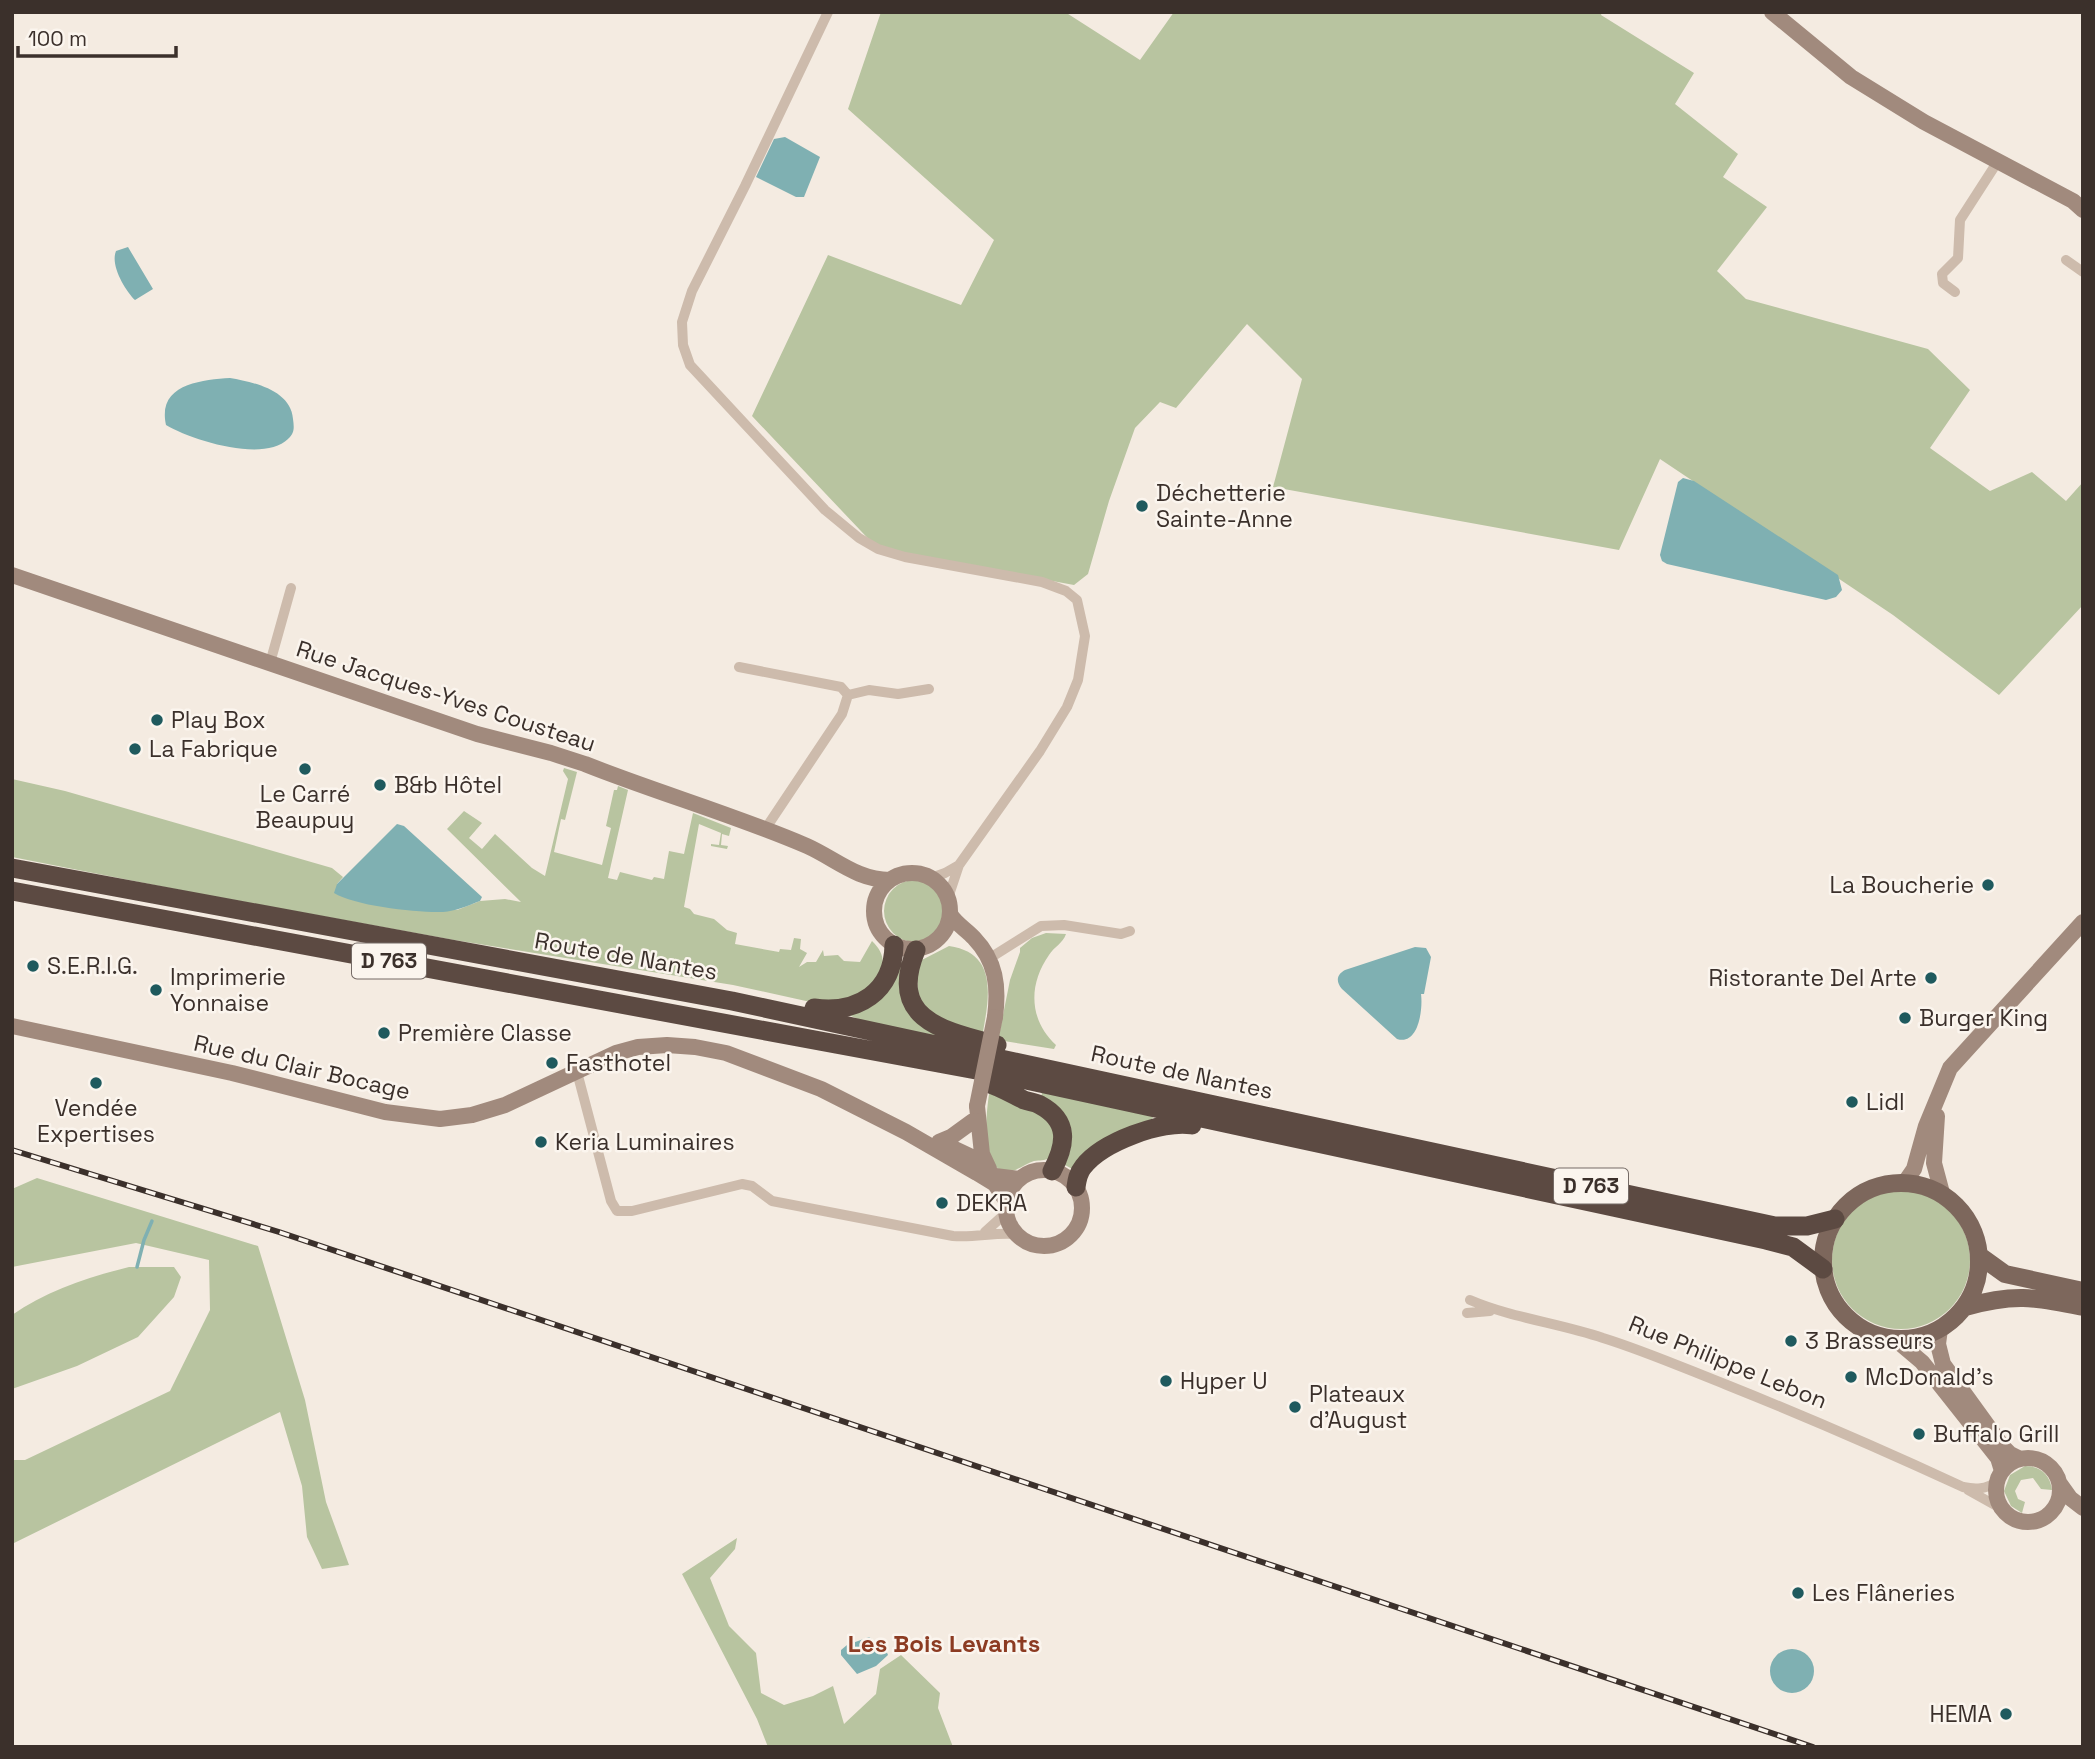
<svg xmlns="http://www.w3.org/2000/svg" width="2095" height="1759" viewBox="0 0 2095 1759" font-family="'Space Grotesk',sans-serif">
  <rect width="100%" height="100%" fill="#f4ebe1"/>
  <path fill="#b8c4a0" d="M881,12H1065L1140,60L1174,12H1602L1601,15L1694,73L1675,104L1738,154L1723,177L1767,207L1717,271L1746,299L1928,349L1970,390L1930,448L1990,491L2032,472L2066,501L2083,482V605L1999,695L1893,615L1660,459L1619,550L1273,487L1302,379L1247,324L1176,408L1160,402L1135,428L1109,501L1088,574L1074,585L878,549L752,416L828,255L961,305L994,240L848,109Z
    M564,768L577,772L565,820L561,819L554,852L602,865L611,828L606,826L614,790H617L618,786L628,790L608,878L617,880L620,872L652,880L654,877L664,879L669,851L684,854L693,813L731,828L729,836L722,834L721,845L728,846L727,849L711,846V844L719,845L721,833L699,824L684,907L690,909L694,914L714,919L727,930L737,933L735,944L779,952L780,949L791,950L794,938L801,939L800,949L807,953L799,967L807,962H816L823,950L824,956L838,955L844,961L860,962L872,941C897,965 873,982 855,1001L815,1003L733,985L454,940L195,893L12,857V779L65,791L332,868L343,877L337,884L457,910L480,901L505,899L521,902L447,829L464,811L482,823L469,838L482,849L495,834L532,868L545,876L568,779L563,771Z
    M884 911a31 31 0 1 1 62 0a31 31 0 1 1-62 0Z
    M1046,933L1066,934C1063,943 1054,947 1049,955C1028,985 1029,1020 1056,1045L1054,1049L998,1040L1010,980L1020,952V948L1032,938Z
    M949,946C999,953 989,999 982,1037L962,1031L919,1004L916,963Z
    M897,961L905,963L904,988L966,1042L863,1021L844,1013Z
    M990,1088L1033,1104L1059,1134L1050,1158C1044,1161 1040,1160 1034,1161C1024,1164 1014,1174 1003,1171C979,1164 987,1106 990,1088Z
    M1042,1092L1154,1116L1148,1124L1074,1170L1065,1165C1080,1130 1064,1123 1041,1099Z
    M37,1178L258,1246L305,1400L326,1502L349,1565L322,1569L307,1537L302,1486L280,1412L12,1544V1460H25L170,1391L210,1310L209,1260L136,1243L12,1267V1189Z
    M1832 1260a69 69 0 1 1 138 0a69 69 0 1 1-138 0Z
    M129,1267H174L181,1277L174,1297L138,1337L77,1366L12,1389V1315C46,1291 89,1277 129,1267Z
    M2025,1466C2040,1466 2050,1474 2052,1490L2041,1489L2033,1478L2021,1480L2015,1491L2018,1499L2025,1502L2022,1513L2011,1506L2004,1491L2010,1475Z
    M737,1538L735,1549L710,1578L729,1626L756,1653L761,1693L784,1705L813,1696L833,1686L844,1724L876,1694L880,1669L901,1655L940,1693L938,1708L953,1747H768L757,1719L682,1574Z"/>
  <path fill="#7fb0b2" d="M785,137L820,157L804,197H796L756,177L774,139Z
    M128,247L153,289L135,300C125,290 110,265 116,251Z
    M230,378C253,382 291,390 293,419C294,427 295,433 288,439C264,463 191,440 166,425C157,384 201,380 230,378Z
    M1683,478L1694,481L1838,575L1842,590L1836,597L1826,600L1667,564L1662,561L1660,555L1678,482Z
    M397,824L404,826L482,897L480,901C467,906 456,911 443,912C418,913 355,906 334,893L337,884Z
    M1415,947L1426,948L1431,957L1424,994H1421C1423,1008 1419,1046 1397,1039L1342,989C1336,982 1336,975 1345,970Z
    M869,1637L885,1648L888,1655L876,1666L857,1674L841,1655V1650L847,1645Z
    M1770 1671a22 22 0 1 1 44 0a22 22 0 1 1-44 0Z"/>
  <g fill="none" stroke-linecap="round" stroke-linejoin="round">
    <path stroke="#7fb0b2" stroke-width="3.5" d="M137,1267L144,1240L152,1221"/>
    <path stroke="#cdbbac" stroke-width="10" d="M828,12L745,186L692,291L682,322L683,345L690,365L825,510L859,538L878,549L905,557L1042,582L1066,591L1077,600L1085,636L1078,680L1067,707L1040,751L959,865L948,898
      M2066,260L2083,272
      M1955,292L1943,283L1942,274L1958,258L1960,220L1998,161
      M270,663L291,588
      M739,667L841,687L848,695
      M848,695L869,690L898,694L929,689
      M764,831L842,714L848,695
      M931,878L945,873L959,865
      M990,958L1041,926L1064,925L1121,934L1130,931
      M577,1072L611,1201L617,1211H632L742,1184L752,1186L772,1201L953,1236C975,1238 994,1232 1016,1234
      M985,1232L1006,1213
      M1470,1300C1512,1318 1559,1323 1603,1338C1645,1351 1686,1369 1727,1385C1807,1417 1885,1451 1963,1487C1977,1490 1985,1489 1997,1482
      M1467,1313L1490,1311
      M1968,1490L2002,1509"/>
    <path stroke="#a18a7d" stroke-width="16" d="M1772,12L1851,77L1924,122L2073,201L2083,210
      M12,575L477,734L551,753L585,764C658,793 735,815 807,846C836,859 857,880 890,880
      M874 911a38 38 0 1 1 76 0a38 38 0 1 1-76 0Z
      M950,914C957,925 966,929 974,938C996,961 999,986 995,1017
      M12,1026L232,1073L385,1112L440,1119L472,1115L505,1105L616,1053L638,1047L667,1045L695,1047L726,1053L821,1089L906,1132L977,1173L995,1184L1007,1202
      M977,1106L982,1154L989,1169
      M1937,1116L1934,1163L1942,1193
      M939,1142L951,1137L973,1121
      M942,1143L978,1160L983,1169L995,1176L1019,1179
      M1006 1208a38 38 0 1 1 76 0a38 38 0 1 1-76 0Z
      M1905,1182L1914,1169L1926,1126L1950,1068L2083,922
      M1940,1329L1938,1344L1943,1364L2003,1447L2010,1454L2020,1459
      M1896,1340L1922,1362L1998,1458L2002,1471
      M1996 1490a32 32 0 1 1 64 0a32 32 0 1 1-64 0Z
      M2060,1484L2070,1498L2083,1508"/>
    <path stroke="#7d675c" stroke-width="18" d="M1823 1261a78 78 0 1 1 156 0a78 78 0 1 1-156 0Z
      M1980,1256L2005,1274L2083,1291
      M1965,1307C2015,1293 2033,1297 2083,1307"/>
    <path stroke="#5c4a42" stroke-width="19" d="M12,868L732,1001L1775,1226H1807L1835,1219
      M12,891L1003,1075L1766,1240L1793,1247L1823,1269
      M916,950C887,1020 944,1031 997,1045
      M814,1008C858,1014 893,992 894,945
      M984,1082C999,1086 1010,1093 1024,1100C1029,1102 1035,1102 1040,1105C1070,1121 1066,1145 1052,1171
      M1076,1187C1077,1180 1078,1173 1083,1167C1102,1142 1162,1120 1192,1125"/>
    <g stroke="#3b302b" stroke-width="6">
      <path id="rail" d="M12,1150L279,1232L1813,1747"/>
    </g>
    <use href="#rail" stroke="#fbf5ee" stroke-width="3.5" stroke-dasharray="10" stroke-linecap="butt"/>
    <path stroke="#a18a7d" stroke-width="16" d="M977,1106L995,1017"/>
  </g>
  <g fill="#1f5a5e" stroke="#fbf5ee" stroke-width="2.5">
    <circle cx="1142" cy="506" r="7"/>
    <circle cx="157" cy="720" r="7"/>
    <circle cx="135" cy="749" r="7"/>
    <circle cx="305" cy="769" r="7"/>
    <circle cx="380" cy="785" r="7"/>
    <circle cx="1988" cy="885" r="7"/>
    <circle cx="33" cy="966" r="7"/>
    <circle cx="1931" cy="978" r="7"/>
    <circle cx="156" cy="990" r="7"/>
    <circle cx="1905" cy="1018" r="7"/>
    <circle cx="384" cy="1033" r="7"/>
    <circle cx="552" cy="1063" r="7"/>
    <circle cx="96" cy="1083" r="7"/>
    <circle cx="1852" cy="1102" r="7"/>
    <circle cx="541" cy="1142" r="7"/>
    <circle cx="942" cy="1203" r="7"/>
    <circle cx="1791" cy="1341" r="7"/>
    <circle cx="1851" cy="1377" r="7"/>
    <circle cx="1166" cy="1381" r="7"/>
    <circle cx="1295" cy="1407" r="7"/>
    <circle cx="1919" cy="1434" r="7"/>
    <circle cx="1798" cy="1593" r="7"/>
    <circle cx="2006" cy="1714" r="7"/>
  </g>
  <g text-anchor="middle" stroke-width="5" stroke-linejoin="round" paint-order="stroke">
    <g fill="#fbf5ee" stroke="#756b66" stroke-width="2">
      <rect x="352" y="943.5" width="74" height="35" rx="5"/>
      <rect x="1554" y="1168.5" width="74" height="35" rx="5"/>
    </g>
    <g font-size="21" font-weight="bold" fill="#3b302b">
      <text x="389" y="968">D 763</text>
      <text x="1591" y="1193">D 763</text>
    </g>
    <g font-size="23" fill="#3b302b" stroke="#fbf5ee" text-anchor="start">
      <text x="1156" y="501">Déchetterie<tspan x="1156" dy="26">Sainte-Anne</tspan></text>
      <text x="171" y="728">Play Box</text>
      <text x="149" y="757">La Fabrique</text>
      <text x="394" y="793">B&amp;b Hôtel</text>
      <text x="305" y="802" text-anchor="middle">Le Carré<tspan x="305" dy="26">Beaupuy</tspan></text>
      <text x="1974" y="893" text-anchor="end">La Boucherie</text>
      <text x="47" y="974">S.E.R.I.G.</text>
      <text x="170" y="985">Imprimerie<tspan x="170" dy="26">Yonnaise</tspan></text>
      <text x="1917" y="986" text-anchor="end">Ristorante Del Arte</text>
      <text x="1919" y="1026">Burger King</text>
      <text x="398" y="1041">Première Classe</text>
      <text x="566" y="1071">Fasthotel</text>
      <text x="1866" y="1110">Lidl</text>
      <text x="96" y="1116" text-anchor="middle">Vendée<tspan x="96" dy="26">Expertises</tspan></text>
      <text x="555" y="1150">Keria Luminaires</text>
      <text x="956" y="1211">DEKRA</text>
      <text x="1805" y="1349">3 Brasseurs</text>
      <text x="1865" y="1385">McDonald's</text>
      <text x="1180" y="1389">Hyper U</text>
      <text x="1309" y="1402">Plateaux<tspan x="1309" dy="26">d'August</tspan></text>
      <text x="1933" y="1442">Buffalo Grill</text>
      <text x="1812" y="1601">Les Flâneries</text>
      <text x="1992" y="1722" text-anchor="end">HEMA</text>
    </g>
    <g font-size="23" fill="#3b302b" stroke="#fbf5ee">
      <text transform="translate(446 696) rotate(18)" y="8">Rue Jacques-Yves Cousteau</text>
      <text transform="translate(626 956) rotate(10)" y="8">Route de Nantes</text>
      <text transform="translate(302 1067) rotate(13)" y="8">Rue du Clair Bocage</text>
      <text transform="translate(1182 1072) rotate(12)" y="8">Route de Nantes</text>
      <text transform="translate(1728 1362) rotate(22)" y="8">Rue Philippe Lebon</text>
    </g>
    <g font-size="24" font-weight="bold" fill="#8c3b22" stroke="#fbf5ee">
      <text x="944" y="1652">Les Bois Levants</text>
    </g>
  </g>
  <rect width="2095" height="1759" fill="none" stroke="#3b302b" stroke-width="28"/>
  <path d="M18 46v10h158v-10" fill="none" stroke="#3b302b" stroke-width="3.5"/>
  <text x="28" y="46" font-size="21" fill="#3b302b" stroke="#fbf5ee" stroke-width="5" paint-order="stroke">100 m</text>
</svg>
